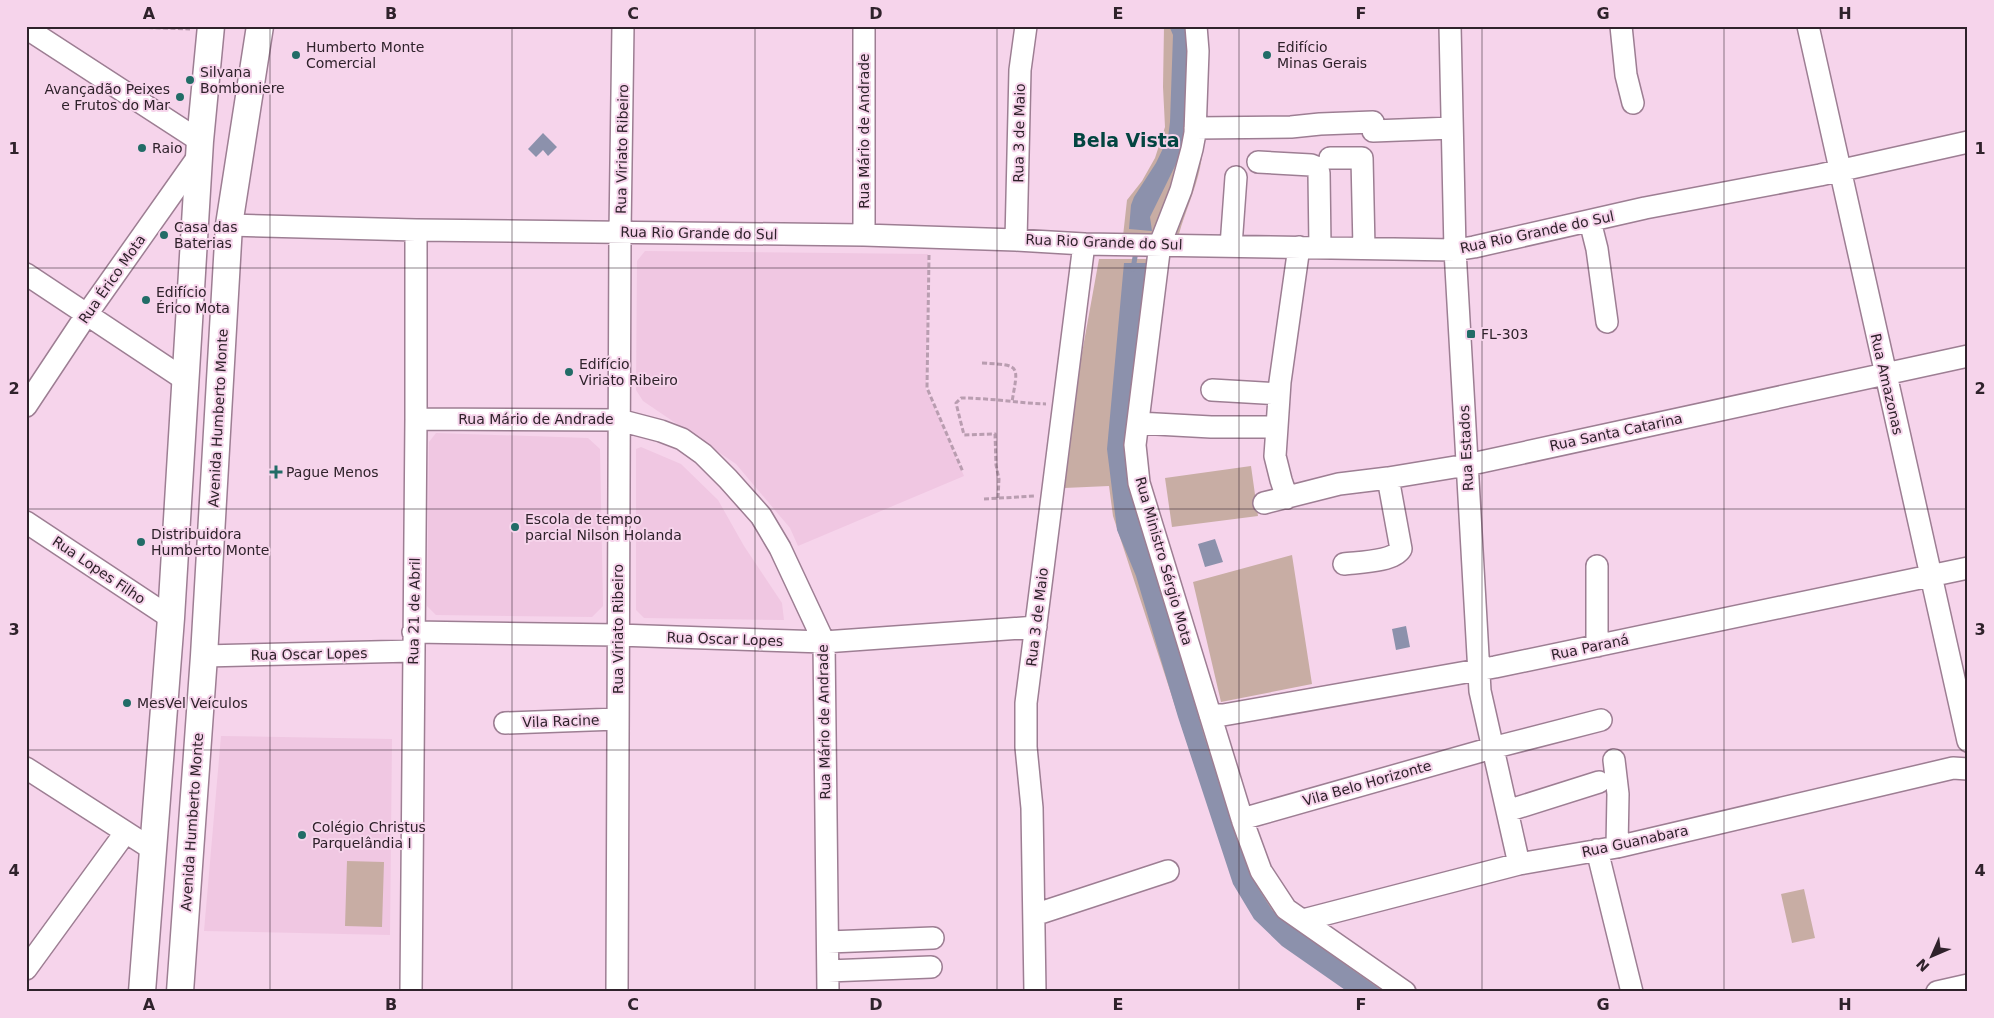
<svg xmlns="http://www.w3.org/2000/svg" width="1994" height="1018" viewBox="0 0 1994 1018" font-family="'DejaVu Sans',sans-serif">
  <rect width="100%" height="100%" fill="#f6d4eb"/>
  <path fill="#f0c7e2" d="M645,251L928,254L926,389L964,476L798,546L790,528L736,464L643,401L636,390L637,261Z
    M436,433L588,438L600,449L603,606L592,617L436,615L427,606L429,442Z
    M641,447L681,464L718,500L744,546L782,603L784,620L644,618L636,610V449Z
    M221,736L392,739L390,935L204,931Z"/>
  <path fill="#c8ada4" d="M1164,26H1205C1205,73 1209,122 1200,168C1195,191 1185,212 1179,234L1123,236L1127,200L1142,181L1155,158L1165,127L1163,87Z
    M1099,259H1159L1136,454L1271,886L1405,992H1354L1253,913L1195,767L1113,516L1109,486L1064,488L1076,386Z
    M1251,466L1258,516L1172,527L1165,478Z
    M1292,555L1312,684L1221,702L1193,582Z
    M347,861L384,862L382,927L345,926Z
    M1804,889L1815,938L1792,943L1781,894Z"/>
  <path fill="#8c91ac" d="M1171,26H1189V116L1183,146L1177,162L1150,217L1152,231L1129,229L1131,205L1134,197L1156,163L1168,138L1170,122L1173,35L1170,28Z
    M543,133L557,147L548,156L543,150L536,157L528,149Z
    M1124,263H1148L1127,472L1140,525L1167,605L1204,736L1243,854L1260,891L1272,910L1312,941L1384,992H1348L1282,946L1254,919L1233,884L1178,717L1136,576L1117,530L1107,449Z
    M1215,539L1223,562L1205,567L1198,544Z
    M1406,626L1410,647L1396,650L1392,629Z"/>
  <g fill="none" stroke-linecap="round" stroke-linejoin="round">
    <path stroke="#8c91ac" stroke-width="5" d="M1133,269L1136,251"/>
    <g stroke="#9d7e93" stroke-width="24">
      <path id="minor" d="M864,26V235
        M1196,26L1198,51L1195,133L1192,149L1181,190L1160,244L1135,445L1139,483L1243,822L1261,871L1286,909L1405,992
        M1450,26L1455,250L1480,691L1519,864
        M1621,26L1626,75L1633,103
        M1808,26L1968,741
        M26,28L200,141
        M1195,128L1291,127L1320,124L1373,122V131L1452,128
        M1330,158H1362L1364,248
        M1258,162L1311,165L1316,167L1319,173L1320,247
        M1590,221L1597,249L1607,322
        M229,225L416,230L864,235L1016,240L1084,244L1455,250L1474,247L1645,208L1820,175L1968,142
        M1016,240L1020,70L1026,26
        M1231,246L1236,177
        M26,274L184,379
        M1212,390L1279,394
        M26,406L87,314L200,154
        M416,419L619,420L661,431L682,439L703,454L728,479L761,516L780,548L824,642L828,992
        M1138,423L1211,427H1277
        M1287,498L1281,480L1275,456L1277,427L1280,382L1299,247
        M1264,503L1339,484L1388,478L1467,465L1968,356
        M26,522L171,618
        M1344,564C1359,562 1393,562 1401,549L1388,478
        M413,632L618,635L824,642L1036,627
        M1597,646V566
        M204,656L413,651
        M1210,715H1223L1495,667L1968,568
        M505,723L617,719
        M1614,760L1618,794L1617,847
        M26,768L152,849
        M1507,811L1599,782
        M1242,819L1492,748L1601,720
        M1597,850L1632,992
        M1034,915L1168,871
        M1303,920L1519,864L1617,847L1953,768L1968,769
        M828,942L933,938
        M26,969L125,833
        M828,971L931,967
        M411,992L416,419V230
        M617,992L620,232L623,26
        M1035,992L1032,808L1026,747V703L1084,244
        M1937,992L1968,985"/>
    </g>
    <g stroke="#9d7e93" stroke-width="29">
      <path id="major" d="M142,992L171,618L200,141L211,26
        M180,992L204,656L229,225L260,26"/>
    </g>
    <path stroke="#b99db0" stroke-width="3" stroke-dasharray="5 2.5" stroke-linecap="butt" d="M103,26L190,29
      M929,255L927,388L963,472
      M982,363C1022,365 1018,365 1012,402
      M998,498L999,479L996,465L995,434L964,435L956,403L961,398C990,398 1018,403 1046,404
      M984,499L1035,496"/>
    <use href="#minor" stroke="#fff" stroke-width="21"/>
    <use href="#major" stroke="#fff" stroke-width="26"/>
  </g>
  <path fill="none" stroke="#2f222b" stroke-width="1" stroke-opacity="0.55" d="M270,26V992M512,26V992M755,26V992M997,26V992M1239,26V992M1482,26V992M1724,26V992M26,268H1968M26,509H1968M26,750H1968"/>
  <g fill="#226c67" stroke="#f6d4eb" stroke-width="2">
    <circle cx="296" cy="55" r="5"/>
    <circle cx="1267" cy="55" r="5"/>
    <circle cx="190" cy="80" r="5"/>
    <circle cx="180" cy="97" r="5"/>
    <circle cx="142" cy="148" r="5"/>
    <circle cx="164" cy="235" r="5"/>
    <circle cx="146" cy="300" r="5"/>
    <rect x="1466" y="329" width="10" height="10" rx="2.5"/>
    <circle cx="569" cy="372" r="5"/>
    <path d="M273.5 464.5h5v5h5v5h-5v5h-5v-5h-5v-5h5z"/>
    <circle cx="515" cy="527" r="5"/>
    <circle cx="141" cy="542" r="5"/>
    <circle cx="127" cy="703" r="5"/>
    <circle cx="302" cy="835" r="5"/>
  </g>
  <g text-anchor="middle" stroke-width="4" stroke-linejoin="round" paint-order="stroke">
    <g font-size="14" fill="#2f222b" stroke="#f6d4eb" text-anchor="start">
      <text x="306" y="52">Humberto Monte<tspan x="306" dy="16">Comercial</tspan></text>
      <text x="1277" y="52">Edifício<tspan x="1277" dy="16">Minas Gerais</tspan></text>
      <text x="200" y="77">Silvana<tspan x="200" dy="16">Bomboniere</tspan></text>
      <text x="170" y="94" text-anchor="end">Avançadão Peixes<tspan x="170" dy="16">e Frutos do Mar</tspan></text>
      <text x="152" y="153">Raio</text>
      <text x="174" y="232">Casa das<tspan x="174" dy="16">Baterias</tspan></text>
      <text x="156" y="297">Edifício<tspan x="156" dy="16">Érico Mota</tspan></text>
      <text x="1481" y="339">FL-303</text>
      <text x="579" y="369">Edifício<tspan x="579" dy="16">Viriato Ribeiro</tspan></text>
      <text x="286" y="477">Pague Menos</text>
      <text x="525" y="524">Escola de tempo<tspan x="525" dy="16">parcial Nilson Holanda</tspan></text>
      <text x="151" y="539">Distribuidora<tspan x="151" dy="16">Humberto Monte</tspan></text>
      <text x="137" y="708">MesVel Veículos</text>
      <text x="312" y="832">Colégio Christus<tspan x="312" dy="16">Parquelândia I</tspan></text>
    </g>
    <g font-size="14" fill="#2f222b" stroke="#f6d4eb">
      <text transform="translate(864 131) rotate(-90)" y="5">Rua Mário de Andrade</text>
      <text transform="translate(1019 133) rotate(-89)" y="5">Rua 3 de Maio</text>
      <text transform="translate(622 149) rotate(-89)" y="5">Rua Viriato Ribeiro</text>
      <text transform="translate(1537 232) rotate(-12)" y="5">Rua Rio Grande do Sul</text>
      <text transform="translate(699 233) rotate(1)" y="5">Rua Rio Grande do Sul</text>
      <text transform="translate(1104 242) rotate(2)" y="5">Rua Rio Grande do Sul</text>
      <text transform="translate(112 279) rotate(-55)" y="5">Rua Érico Mota</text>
      <text transform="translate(1887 384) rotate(77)" y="5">Rua Amazonas</text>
      <text transform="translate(218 418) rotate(-87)" y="5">Avenida Humberto Monte</text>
      <text x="536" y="424">Rua Mário de Andrade</text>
      <text transform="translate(1616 432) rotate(-12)" y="5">Rua Santa Catarina</text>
      <text transform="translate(1466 448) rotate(-93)" y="5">Rua Estados</text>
      <text transform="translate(1164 561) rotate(74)" y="5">Rua Ministro Sérgio Mota</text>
      <text transform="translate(99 570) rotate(34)" y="5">Rua Lopes Filho</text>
      <text transform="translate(414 611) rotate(-89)" y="5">Rua 21 de Abril</text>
      <text transform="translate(1037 617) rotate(-83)" y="5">Rua 3 de Maio</text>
      <text transform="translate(618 629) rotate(-90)" y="5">Rua Viriato Ribeiro</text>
      <text transform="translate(725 639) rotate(2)" y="5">Rua Oscar Lopes</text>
      <text transform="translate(1590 647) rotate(-12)" y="5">Rua Paraná</text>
      <text transform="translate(309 654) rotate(-1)" y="5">Rua Oscar Lopes</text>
      <text transform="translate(561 721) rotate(-2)" y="5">Vila Racine</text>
      <text transform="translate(824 722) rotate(-91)" y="5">Rua Mário de Andrade</text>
      <text transform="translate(1367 783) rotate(-16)" y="5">Vila Belo Horizonte</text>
      <text transform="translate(192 822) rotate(-86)" y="5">Avenida Humberto Monte</text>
      <text transform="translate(1635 841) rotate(-12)" y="5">Rua Guanabara</text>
    </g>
    <g font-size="19" font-weight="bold" fill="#034541" stroke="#f6d4eb">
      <text x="1126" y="147">Bela Vista</text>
    </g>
  </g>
  <rect width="1994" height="1018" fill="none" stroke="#f6d4eb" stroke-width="55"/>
  <g transform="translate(1932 956) rotate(225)" stroke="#f6d4eb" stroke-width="4" paint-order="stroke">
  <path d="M0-4L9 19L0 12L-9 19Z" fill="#2f222b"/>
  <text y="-8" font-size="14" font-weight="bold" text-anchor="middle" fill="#2f222b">N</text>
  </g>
  <rect x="28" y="28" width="1938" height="962" fill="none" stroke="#2f222b" stroke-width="2"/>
  <g font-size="16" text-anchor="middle" font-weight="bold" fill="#2f222b">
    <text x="149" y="19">A</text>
    <text x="391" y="19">B</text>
    <text x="633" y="19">C</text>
    <text x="876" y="19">D</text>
    <text x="1118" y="19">E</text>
    <text x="1361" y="19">F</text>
    <text x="1603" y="19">G</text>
    <text x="1845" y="19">H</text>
    <text x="14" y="154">1</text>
    <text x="1980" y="154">1</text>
    <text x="14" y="394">2</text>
    <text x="1980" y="394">2</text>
    <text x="14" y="635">3</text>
    <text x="1980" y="635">3</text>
    <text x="14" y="876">4</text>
    <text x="1980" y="876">4</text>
    <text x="149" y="1010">A</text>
    <text x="391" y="1010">B</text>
    <text x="633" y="1010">C</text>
    <text x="876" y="1010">D</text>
    <text x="1118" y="1010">E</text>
    <text x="1361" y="1010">F</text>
    <text x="1603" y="1010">G</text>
    <text x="1845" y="1010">H</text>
  </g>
</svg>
